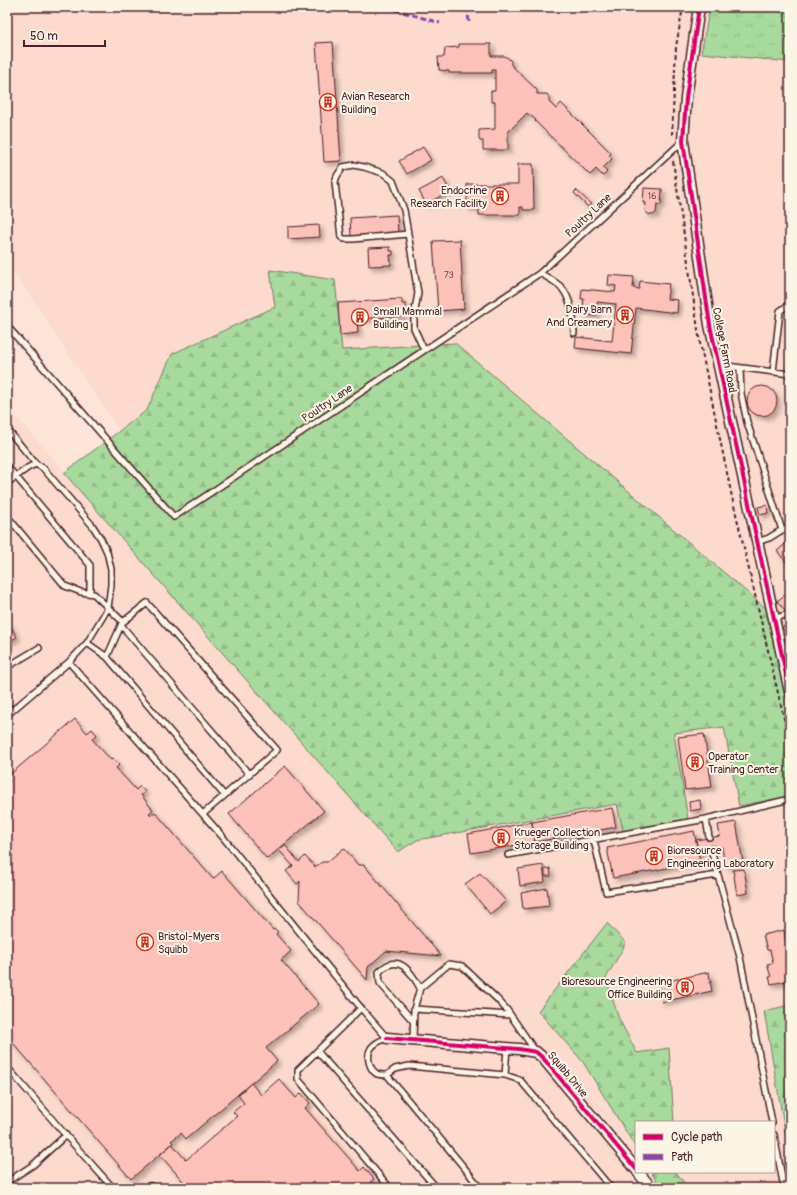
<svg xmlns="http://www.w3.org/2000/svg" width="797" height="1195" viewBox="0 0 797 1195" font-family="Pangolin,sans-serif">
  <defs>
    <pattern id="forest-firs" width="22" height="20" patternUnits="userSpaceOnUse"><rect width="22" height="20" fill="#a7da9c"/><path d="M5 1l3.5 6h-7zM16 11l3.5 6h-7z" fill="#91bb87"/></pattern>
    <pattern id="park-tufts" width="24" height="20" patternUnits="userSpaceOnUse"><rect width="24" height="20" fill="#a7da9c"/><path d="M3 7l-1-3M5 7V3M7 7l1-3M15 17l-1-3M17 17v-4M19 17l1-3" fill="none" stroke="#91bb87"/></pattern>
    <filter id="shadow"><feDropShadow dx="3.5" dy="3.5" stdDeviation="2" flood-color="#0004"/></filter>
  </defs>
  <rect width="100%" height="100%" fill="#fce5d8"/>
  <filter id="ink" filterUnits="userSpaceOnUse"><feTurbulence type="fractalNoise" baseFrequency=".025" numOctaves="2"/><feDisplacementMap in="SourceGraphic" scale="8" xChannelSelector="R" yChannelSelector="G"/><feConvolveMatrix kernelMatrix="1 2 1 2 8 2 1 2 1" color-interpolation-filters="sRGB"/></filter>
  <g filter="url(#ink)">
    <path fill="#fcdace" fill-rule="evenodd" d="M15,7H790V1188H7V406L394,847L7,261V18ZM636,1122H774V1172H636Z"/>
    <path fill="url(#forest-firs)" stroke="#787c64" d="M270,270L335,280L342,350L455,343L775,616L790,680V796L739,806L724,727L674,733L688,819L623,831L617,804L417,840L398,852L64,473L147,410L172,354L275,307Z
      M607,923L626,943L606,978L619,1019L637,1053L669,1048L674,1122H636V1148L583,1062L538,1011Z
      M790,1005V1160L764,1011Z
      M651,1172H676L688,1188H661Z"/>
    <path fill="url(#park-tufts)" stroke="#787c64" d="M710,7H790V62L701,53Z"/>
    <path fill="#fcc1b8" stroke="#4a1f2b" filter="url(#shadow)" d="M333,42L341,161L324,162L316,43Z
      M459,44H491V56H504L508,58L511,61V65L537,90V94H547L549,97V102L556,109L561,103L611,153L609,156L612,159L603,168L607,172L603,176L596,169L590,175L535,121L536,120L530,115H529L527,113L508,132V150H483V141H480L479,139V130L495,129V102H491V91H495V70H492V73H449V71L439,70L438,57H444L445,48L459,47Z
      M423,147L431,160L407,174L399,161Z
      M518,164H533L534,210H523V207H520V215H479V208H467V184H518Z
      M443,178L450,191L426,204L419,191Z
      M644,188L662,189L661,205L657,204L656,213L653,215L648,214L645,211L646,203H643Z
      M576,190L591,204L588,207L574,193Z
      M397,215L398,233L351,236L350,218Z
      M319,225L320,237L288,239V227Z
      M460,240L464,309L438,311L433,241Z
      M390,247V251H393V255H390L391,265L369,266L368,248Z
      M789,271H790V300L786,299Z
      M609,275L634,277L633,288L639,289L640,281L669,284L667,299L678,300L677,313L636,308L631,354L575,348L576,337L612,341L616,304L597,302L596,316L582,314L584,299H581L582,289L615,292L616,286L608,285Z
      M402,299V304H406V311H404V316L357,319L358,333L340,335L338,303Z
      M747 401a15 15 0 1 1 30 0a15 15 0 1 1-30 0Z
      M767,505L768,513L760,515L758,507Z
      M790,540V567L777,551Z
      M790,591V606L785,610L777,601Z
      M7,620L17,637L7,643Z
      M790,621V637L782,628Z
      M75,719L87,733L92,729L97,735L92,739L111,760L113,758L119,765L116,768L136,790L140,786L145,792L141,795L153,810L149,813L151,815L155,812L213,879L222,871L273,930L275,929L278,932L276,934L291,951L281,960L319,1004L266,1048L277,1061L186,1139L181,1133L171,1141L173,1143L131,1179L7,1036V784L10,781L7,777Z
      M704,734L712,787L685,790L678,737Z
      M285,766L324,811L267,859L229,814Z
      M700,800L701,809L690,811L689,802Z
      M612,808L616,827L535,842L532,822Z
      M532,822L535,842L471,853L468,834Z
      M736,822L743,863L725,866L722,847L698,851L696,840L720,836L718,825Z
      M694,831L700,862L613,878L607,848Z
      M285,845L299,862L305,856L315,867L322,862H327L344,848L358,865H364L441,956L386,951L368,967L367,980L299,901L300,881L297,884L286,871L293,866L279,850Z
      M543,865L545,882L520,886L518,869Z
      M550,868L551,876H545V869Z
      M744,869L748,893L737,895L733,870Z
      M480,873L506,901L490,914L465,884Z
      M547,888L549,906L523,909L521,893Z
      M784,930L788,959L790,958V980V979L786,980V981L771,984L769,977H771L767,964L773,963L770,950H767L763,935Z
      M709,972L710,980H712V982H710L712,991L662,1002L659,983Z
      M279,1079L296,1098L301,1093L310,1103L305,1108L360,1171L364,1167L374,1179L370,1182L375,1188H189L160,1155L172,1144L186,1160L237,1116L233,1112L244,1103L238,1095L251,1083L261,1095Z"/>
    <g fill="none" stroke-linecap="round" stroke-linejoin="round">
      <g stroke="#4a1f2b" stroke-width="8">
        <path id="lane" d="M408,234L353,239H344L341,237L335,182L337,176L343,167L354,165L364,167L383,173L393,181L404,210L418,293L414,316V328L424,350
          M540,273C546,277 555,281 561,287C571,298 574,318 574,333
          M7,326L174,517L540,273L683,141
          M719,365L790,374
          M740,368L741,393L747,422L782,530
          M773,372L780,311L787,306H790
          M7,429L36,464
          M7,466L90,565V593
          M7,483L29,467L36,464L43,468L92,525L101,539L107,552L111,569V585L108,608L87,643L69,662L7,715
          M7,516L65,586L81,592L94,594L123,622L147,603L277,750L203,814
          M757,542L769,538L782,530L790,528
          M774,619L790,613
          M121,625L249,774
          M87,643L107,657L224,795
          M107,657L122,623
          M69,662L222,836L361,1008L387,1038C381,1040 375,1043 371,1048C366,1056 369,1069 377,1074C380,1075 384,1075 387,1075L467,1171L480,1188
          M7,667L39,648
          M7,705L11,711
          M706,819L709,837
          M594,840L606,892L718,875L711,849
          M508,855L706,819L790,799
          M718,875L740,957L772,1122
          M361,1008L298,1070V1079L390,1188
          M414,1009L510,1015
          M413,1021L380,983L379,972C398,952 411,971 420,988
          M413,1040L414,1009L420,988L449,964L462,966L497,999L507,1010L536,1052
          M317,1051L434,1185L435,1188
          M7,1067L69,1139L113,1188
          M387,1075L395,1069L409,1066L505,1075L507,1048
          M505,1075L520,1080L611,1188
          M774,1135L784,1188
          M7,1182L33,1165L66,1135
          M148,1188L150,1186L152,1188"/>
      </g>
      <g stroke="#4a1f2b" stroke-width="13">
        <path id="street" d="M699,7L686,98L683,141L710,325L790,692
          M387,1038L519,1049L536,1052L543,1058L636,1169
          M638,1172L651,1188"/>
      </g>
      <path stroke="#4a1f2b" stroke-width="2" stroke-dasharray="4 3" stroke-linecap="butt" d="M672,135L676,47L683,7
        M673,161L700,343L732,497L790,744"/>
      <use href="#lane" stroke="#fcf5e5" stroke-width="5"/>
      <use href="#street" stroke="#fcf5e5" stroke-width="10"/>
      <path stroke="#8e44ad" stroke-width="3" stroke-dasharray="6 3" stroke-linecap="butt" d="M386,7L440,23
        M467,7L469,22"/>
      <g stroke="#fcf5e5" stroke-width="6">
        <path id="cycleway" d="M699,7L686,98L683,141L710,325L790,692
          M387,1038L519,1049L536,1052L543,1058L636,1169"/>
      </g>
      <use href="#cycleway" stroke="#d6006c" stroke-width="4"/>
    </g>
  </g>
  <defs>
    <g id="building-ring" transform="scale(0.9)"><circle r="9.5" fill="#fcf5e5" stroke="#c8321e" stroke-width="1.5"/><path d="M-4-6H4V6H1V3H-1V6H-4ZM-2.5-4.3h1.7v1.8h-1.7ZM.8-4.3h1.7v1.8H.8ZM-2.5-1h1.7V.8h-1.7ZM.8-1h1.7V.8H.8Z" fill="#c8321e"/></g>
  </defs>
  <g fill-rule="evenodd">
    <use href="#building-ring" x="328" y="102"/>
    <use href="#building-ring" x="500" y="196"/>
    <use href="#building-ring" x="625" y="315"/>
    <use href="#building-ring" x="360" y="317"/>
    <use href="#building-ring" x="695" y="762"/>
    <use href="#building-ring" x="501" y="838"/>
    <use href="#building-ring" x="654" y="856"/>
    <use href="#building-ring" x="145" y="942"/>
    <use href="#building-ring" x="685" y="987"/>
  </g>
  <g text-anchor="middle" stroke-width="4" stroke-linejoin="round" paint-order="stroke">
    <g font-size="9" fill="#76484e">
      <text x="652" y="199">16</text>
      <text x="449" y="278">73</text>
    </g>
    <g font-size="11" fill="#4a1f2b" stroke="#fcf5e5" text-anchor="start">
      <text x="341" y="100">Avian Research<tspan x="341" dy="13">Building</tspan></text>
      <text x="487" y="194" text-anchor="end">Endocrine<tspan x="487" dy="13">Research Facility</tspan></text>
      <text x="612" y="313" text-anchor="end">Dairy Barn<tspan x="612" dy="13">And Creamery</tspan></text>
      <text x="373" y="315">Small Mammal<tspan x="373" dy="13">Building</tspan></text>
      <text x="708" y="760">Operator<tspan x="708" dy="13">Training Center</tspan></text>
      <text x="514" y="836">Krueger Collection<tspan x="514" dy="13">Storage Building</tspan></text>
      <text x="667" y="854">Bioresource<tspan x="667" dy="13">Engineering Laboratory</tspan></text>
      <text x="158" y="940">Bristol-Myers<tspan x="158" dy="13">Squibb</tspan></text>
      <text x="672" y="985" text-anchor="end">Bioresource Engineering<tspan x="672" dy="13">Office Building</tspan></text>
    </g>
    <g font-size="11" fill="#4a1f2b" stroke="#fcf5e5">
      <text transform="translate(588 215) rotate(-43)" y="4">Poultry Lane</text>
      <text transform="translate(725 350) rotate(79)" y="4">College Farm Road</text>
      <text transform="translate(327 403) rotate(-34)" y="4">Poultry Lane</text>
      <text transform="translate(568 1074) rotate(50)" y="4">Squibb Drive</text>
    </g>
  </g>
  <rect width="797" height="1195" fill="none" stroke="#fcf5e5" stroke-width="24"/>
  <rect x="12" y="12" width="773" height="1171" fill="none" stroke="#4a1f2b" stroke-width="1.5" filter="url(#ink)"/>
  <rect x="635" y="1121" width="140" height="52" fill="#fcf5e5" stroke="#b59f9b"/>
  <rect x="643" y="1134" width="20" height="6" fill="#d6006c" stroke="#b59f9b"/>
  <text x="671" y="1141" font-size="12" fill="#4a1f2b">Cycle path</text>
  <rect x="643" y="1154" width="20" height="6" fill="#8e44ad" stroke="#b59f9b"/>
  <text x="671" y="1161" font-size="12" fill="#4a1f2b">Path</text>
  <path d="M24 40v6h81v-6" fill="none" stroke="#4a1f2b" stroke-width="2"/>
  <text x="30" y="40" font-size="12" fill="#4a1f2b" stroke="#fcf5e5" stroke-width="3" paint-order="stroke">50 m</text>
</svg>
